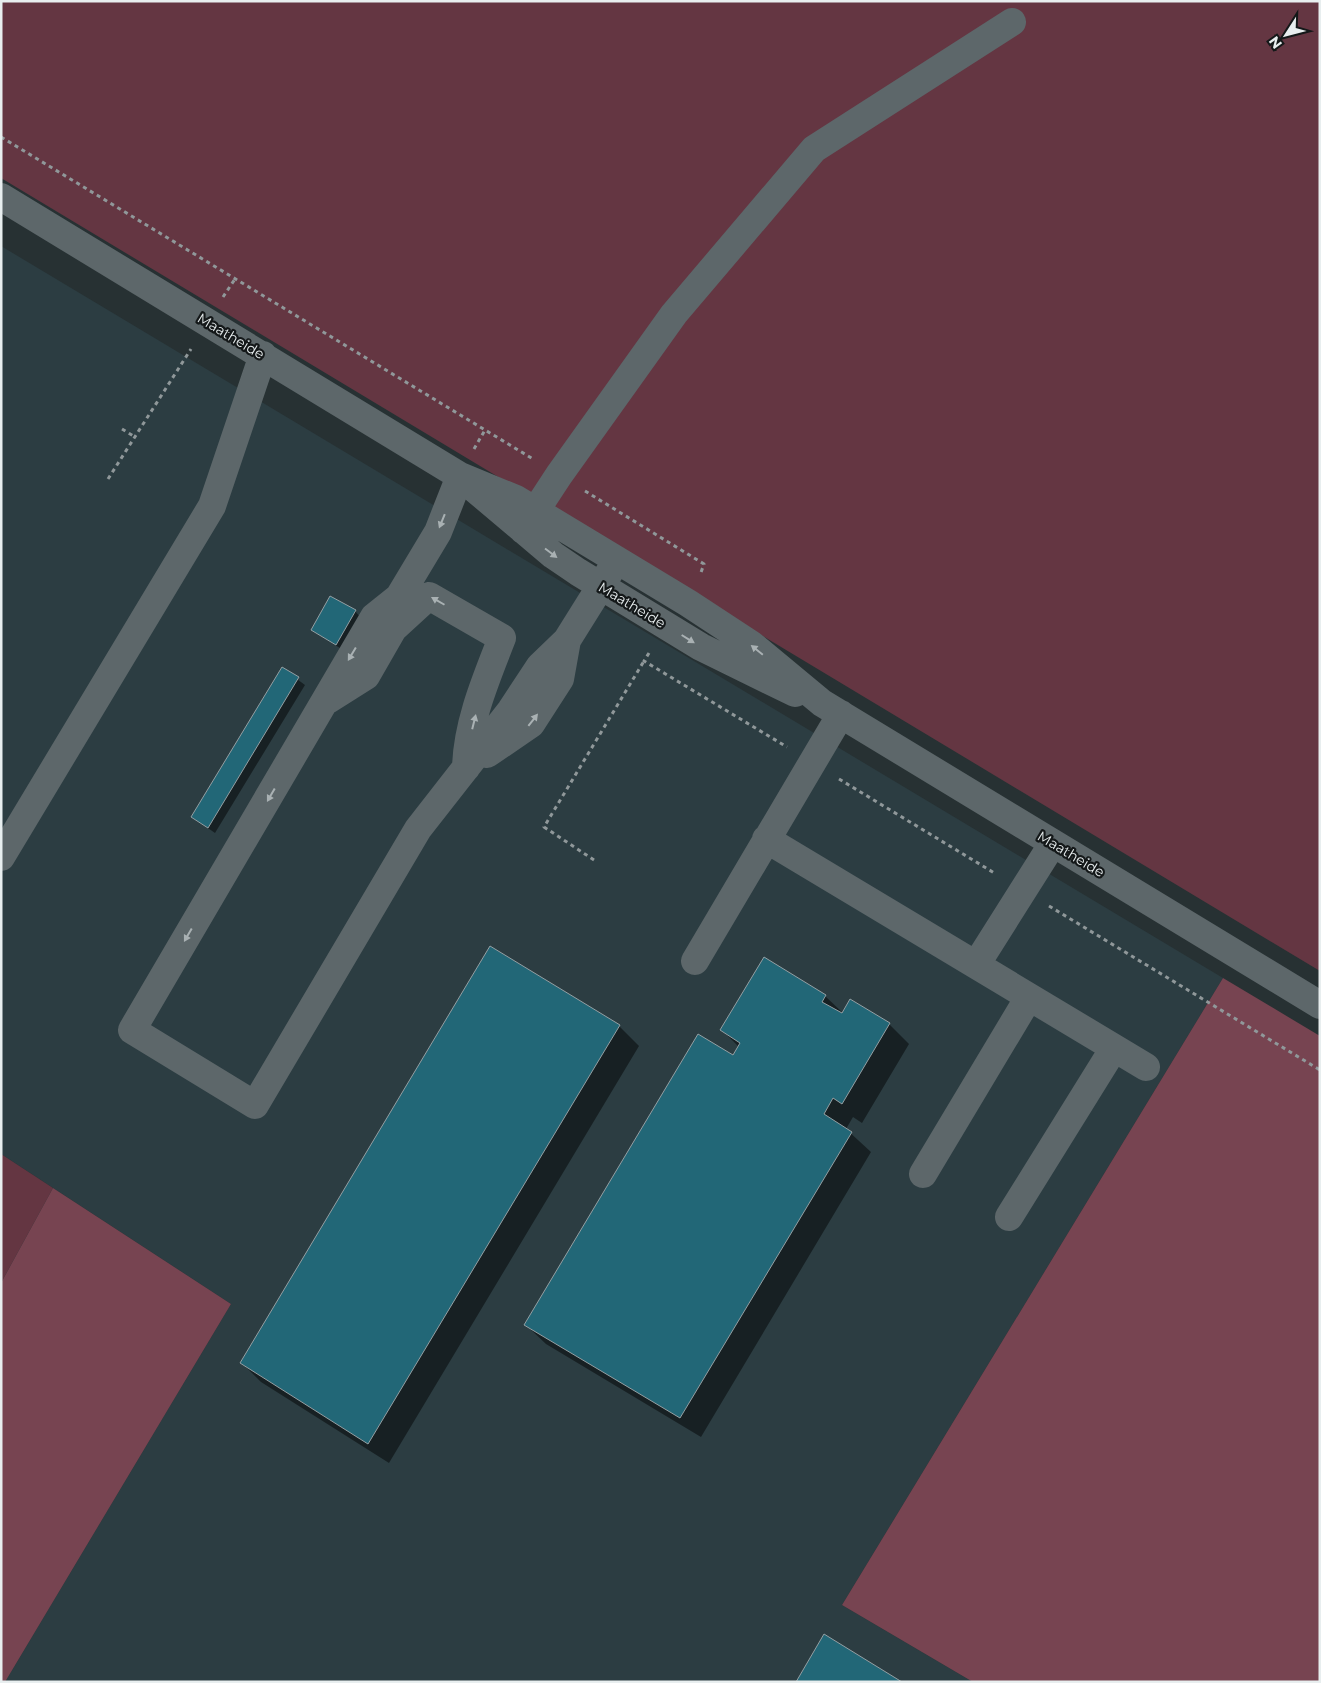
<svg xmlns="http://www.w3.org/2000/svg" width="1321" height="1683" viewBox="0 0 1321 1683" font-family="Montserrat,sans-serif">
  <rect width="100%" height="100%" fill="#273133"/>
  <path fill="#2c3d42" d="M1,246L1223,978L842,1605L973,1682H5L231,1304L1,1154Z"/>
  <path fill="#643642" d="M1,1H1320V971L1,178Z
    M1,1154L53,1188L1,1283Z"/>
  <path fill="#774451" d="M1223,978L1320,1036V1682H973L842,1605Z
    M53,1188L231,1304L5,1682H1V1283Z"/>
  <path fill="#0007" d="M355,611L361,618L343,650L312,630Z
    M282,668L305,685L215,833L192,817Z
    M825,996L843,1013L850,1001L889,1024L909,1044L862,1123L853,1117L846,1129L871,1152L701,1437L546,1344L526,1325L733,1057L739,1047L722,1030Z
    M619,1026L639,1046L389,1463L261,1382L241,1362Z"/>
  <path fill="#226777" stroke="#949fa3" d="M330,596L356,610L336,645L311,630Z
    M282,667L299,677L208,828L191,817Z
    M490,946L620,1025L368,1444L240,1363Z
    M764,957L826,995L822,1002L842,1013L850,999L890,1023L842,1104L833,1098L824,1114L852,1132L680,1418L524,1325L698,1034L733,1055L740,1043L720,1030Z
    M824,1634L902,1682H796Z"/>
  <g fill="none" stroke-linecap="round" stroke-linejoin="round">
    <path stroke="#90989a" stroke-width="3" stroke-dasharray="4 4" stroke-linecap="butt" d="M1,137L533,459
      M223,297L235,279
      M122,429L135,437
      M474,449L485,430
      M108,479L191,349
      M585,491L704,564L700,575
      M649,653L644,661L787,747
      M839,779L996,874
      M594,860L544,827L644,661
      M1049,906L1320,1070"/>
    <path stroke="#5d676a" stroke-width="28" d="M1,197L460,476L516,499L688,603L752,645L822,703L1320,1005
      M460,476L438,532L399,597L374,617L132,1030L255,1105L418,829L511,710L540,666L567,640L617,560
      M476,490L553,555L578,572L701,647L795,693
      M523,530L559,475L674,314L814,149L1012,22
      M393,629L429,596L502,638C486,679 467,723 466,768
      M328,700L366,676L393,629L394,611
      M487,754L531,724L560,679L567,640
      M766,839L1146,1067
      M1,857L212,506L263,355
      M695,961L841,714
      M976,965L1053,843
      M923,1174L1029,997
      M1009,1217L1114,1048"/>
  </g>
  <defs><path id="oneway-solid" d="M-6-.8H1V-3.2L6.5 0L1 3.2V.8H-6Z" transform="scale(1.25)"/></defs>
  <g fill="#a9b1b3">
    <use href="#oneway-solid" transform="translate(442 521) rotate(112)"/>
    <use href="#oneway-solid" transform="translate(551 553) rotate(37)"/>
    <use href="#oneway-solid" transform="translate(438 601) rotate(-150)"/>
    <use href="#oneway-solid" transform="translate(688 639) rotate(32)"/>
    <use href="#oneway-solid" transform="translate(757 650) rotate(-141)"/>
    <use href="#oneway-solid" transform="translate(352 654) rotate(121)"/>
    <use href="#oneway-solid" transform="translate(533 720) rotate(-52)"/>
    <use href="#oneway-solid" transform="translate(474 722) rotate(-76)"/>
    <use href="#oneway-solid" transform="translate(271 795) rotate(120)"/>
    <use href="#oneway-solid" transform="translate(188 935) rotate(120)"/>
  </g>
  <g text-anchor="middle" stroke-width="4.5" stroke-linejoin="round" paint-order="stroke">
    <g font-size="14" fill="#e8eeef" stroke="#141819">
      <text transform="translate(231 336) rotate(31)" y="5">Maatheide</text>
      <text transform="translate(632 605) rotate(31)" y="5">Maatheide</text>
      <text transform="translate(1071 854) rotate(31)" y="5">Maatheide</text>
    </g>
  </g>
  <rect width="1321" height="1683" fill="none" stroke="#e8eeef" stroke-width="5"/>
  <g transform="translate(1286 35) rotate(234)" stroke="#141819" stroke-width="4" paint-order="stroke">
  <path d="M0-4L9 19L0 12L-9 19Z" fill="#e8eeef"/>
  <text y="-8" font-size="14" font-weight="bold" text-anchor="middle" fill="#e8eeef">N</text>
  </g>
</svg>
